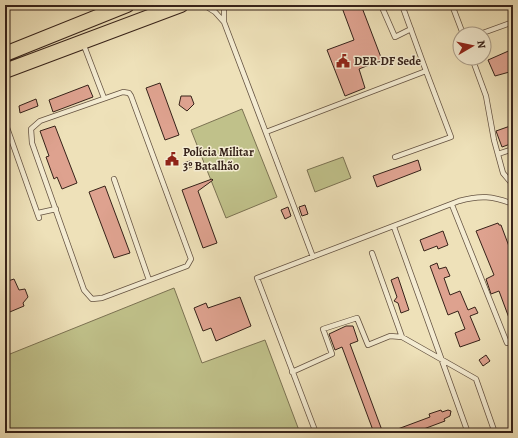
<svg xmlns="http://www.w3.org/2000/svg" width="518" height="438" viewBox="0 0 518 438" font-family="Alegreya,serif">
  <rect width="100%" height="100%" fill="#eee1b9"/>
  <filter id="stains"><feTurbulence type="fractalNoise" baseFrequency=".005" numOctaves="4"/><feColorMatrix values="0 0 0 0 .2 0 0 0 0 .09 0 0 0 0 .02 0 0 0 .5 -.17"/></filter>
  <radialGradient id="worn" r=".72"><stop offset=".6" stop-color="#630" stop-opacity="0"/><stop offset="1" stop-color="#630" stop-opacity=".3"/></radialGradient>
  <path fill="#c0c18a" stroke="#7b7252" d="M242,109L277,197L226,218L191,130Z
    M343,157L351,178L315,192L307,170Z
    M174,288L202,363L265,340L300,433H5V356Z"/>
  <path fill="#dea28f" stroke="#362219" d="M341,5H361L382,60L359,69L365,88L345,96L327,50L354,40Z
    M513,49V71L495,76L488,60Z
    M160,83L179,135L165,140L146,88Z
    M88,85L93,97L53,112L49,100Z
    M181,96H191L194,104L187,111L179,105Z
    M36,99L38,106L20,113L19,106Z
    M513,125V143L502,147L496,131Z
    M55,126L77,183L62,189L57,177L54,179L46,157L49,156L40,131Z
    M418,160L421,170L377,187L373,176Z
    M190,161L192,167L185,169L183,163Z
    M212,179L213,180L198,191L217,243L203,248L182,190Z
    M105,186L130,253L114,258L89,192Z
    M305,205L308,214L302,216L299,207Z
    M288,207L291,216L285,219L281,210Z
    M498,223L499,225H501L513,257L512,326L499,291L491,294L486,279L494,275L476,231Z
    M443,231L448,245L438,249L437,246L424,251L420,240Z
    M437,263L439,269L446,267L450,276L444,278L450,295L460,291L468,310L475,307L478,313L470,316L480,340L460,347L455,333L465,329L458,311L448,315L430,266Z
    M398,277L409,310L401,313L398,303L394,301L397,297L391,280Z
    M14,279L19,290L25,289L28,297L23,303L24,306L5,314V282Z
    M240,297L251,326L216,341L211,328L203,331L194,308L206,303L208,308Z
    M346,326H353L358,341L350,344L383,433H374L342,347L335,350L329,334Z
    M486,355L490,361L483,366L479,360Z
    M441,410L442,412L448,410L451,411L450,416L444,419L445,421L413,433H387L430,417L429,414Z"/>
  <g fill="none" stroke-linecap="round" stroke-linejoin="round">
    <g stroke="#645241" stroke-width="6">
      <path id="service" d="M204,5L215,12L224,22L313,257
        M381,5L395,37L411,29
        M452,5L463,34
        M224,22V5
        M480,34L513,22
        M83,43L104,98
        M472,58L486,96L494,140L503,173L513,185
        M123,92L129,93L131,96L191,259L187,266L102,298L92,299L84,290L32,143L31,129L40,121Z
        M5,122L39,218
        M266,132L426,71L402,5
        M498,154L513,149
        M395,157L451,137L426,71
        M114,179L149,280
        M452,205L507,343
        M38,213L56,209
        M394,227L468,433
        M372,253L402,337
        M292,372L332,354L323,329L357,318L368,345L390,336L402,337L476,379L495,433
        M316,433L257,278L459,201C480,195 493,196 513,204"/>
    </g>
    <g stroke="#362219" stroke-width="16">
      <path id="primary" d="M5,54L127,5
        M5,71L181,5"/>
    </g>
    <use href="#service" stroke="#f4ecd2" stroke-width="4.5"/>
    <use href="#primary" stroke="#eee1b9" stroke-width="14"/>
  </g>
  <defs>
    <g id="civic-bare" transform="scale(1.08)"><path d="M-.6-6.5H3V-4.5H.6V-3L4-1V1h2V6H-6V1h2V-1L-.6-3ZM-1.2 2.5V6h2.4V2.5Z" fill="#8f2418" stroke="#f4ecd2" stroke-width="2.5" paint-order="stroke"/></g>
  </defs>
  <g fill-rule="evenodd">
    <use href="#civic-bare" x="343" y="61"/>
    <use href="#civic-bare" x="172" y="159"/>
  </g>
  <g text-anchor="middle" stroke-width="3" stroke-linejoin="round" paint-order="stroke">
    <g font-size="12" font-weight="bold" fill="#362219" stroke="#f4ecd2" text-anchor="start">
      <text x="354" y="65">DER-DF Sede</text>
      <text x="183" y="156">Polícia Militar<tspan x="183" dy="14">3º Batalhão</tspan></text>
    </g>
  </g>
  <rect width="518" height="438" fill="none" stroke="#eee1b9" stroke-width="20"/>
  <rect x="6" y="6" width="506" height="426" fill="none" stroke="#362219" stroke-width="2"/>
  <rect x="10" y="10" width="498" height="418" fill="none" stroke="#362219"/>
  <g transform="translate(472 46) rotate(81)"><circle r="19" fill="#f4ecd2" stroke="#a89b88"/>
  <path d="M0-3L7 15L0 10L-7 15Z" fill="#8f2418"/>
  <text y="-6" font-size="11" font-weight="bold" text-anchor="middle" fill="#362219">N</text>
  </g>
  <rect width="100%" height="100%" filter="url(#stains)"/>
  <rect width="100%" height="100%" fill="url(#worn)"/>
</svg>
